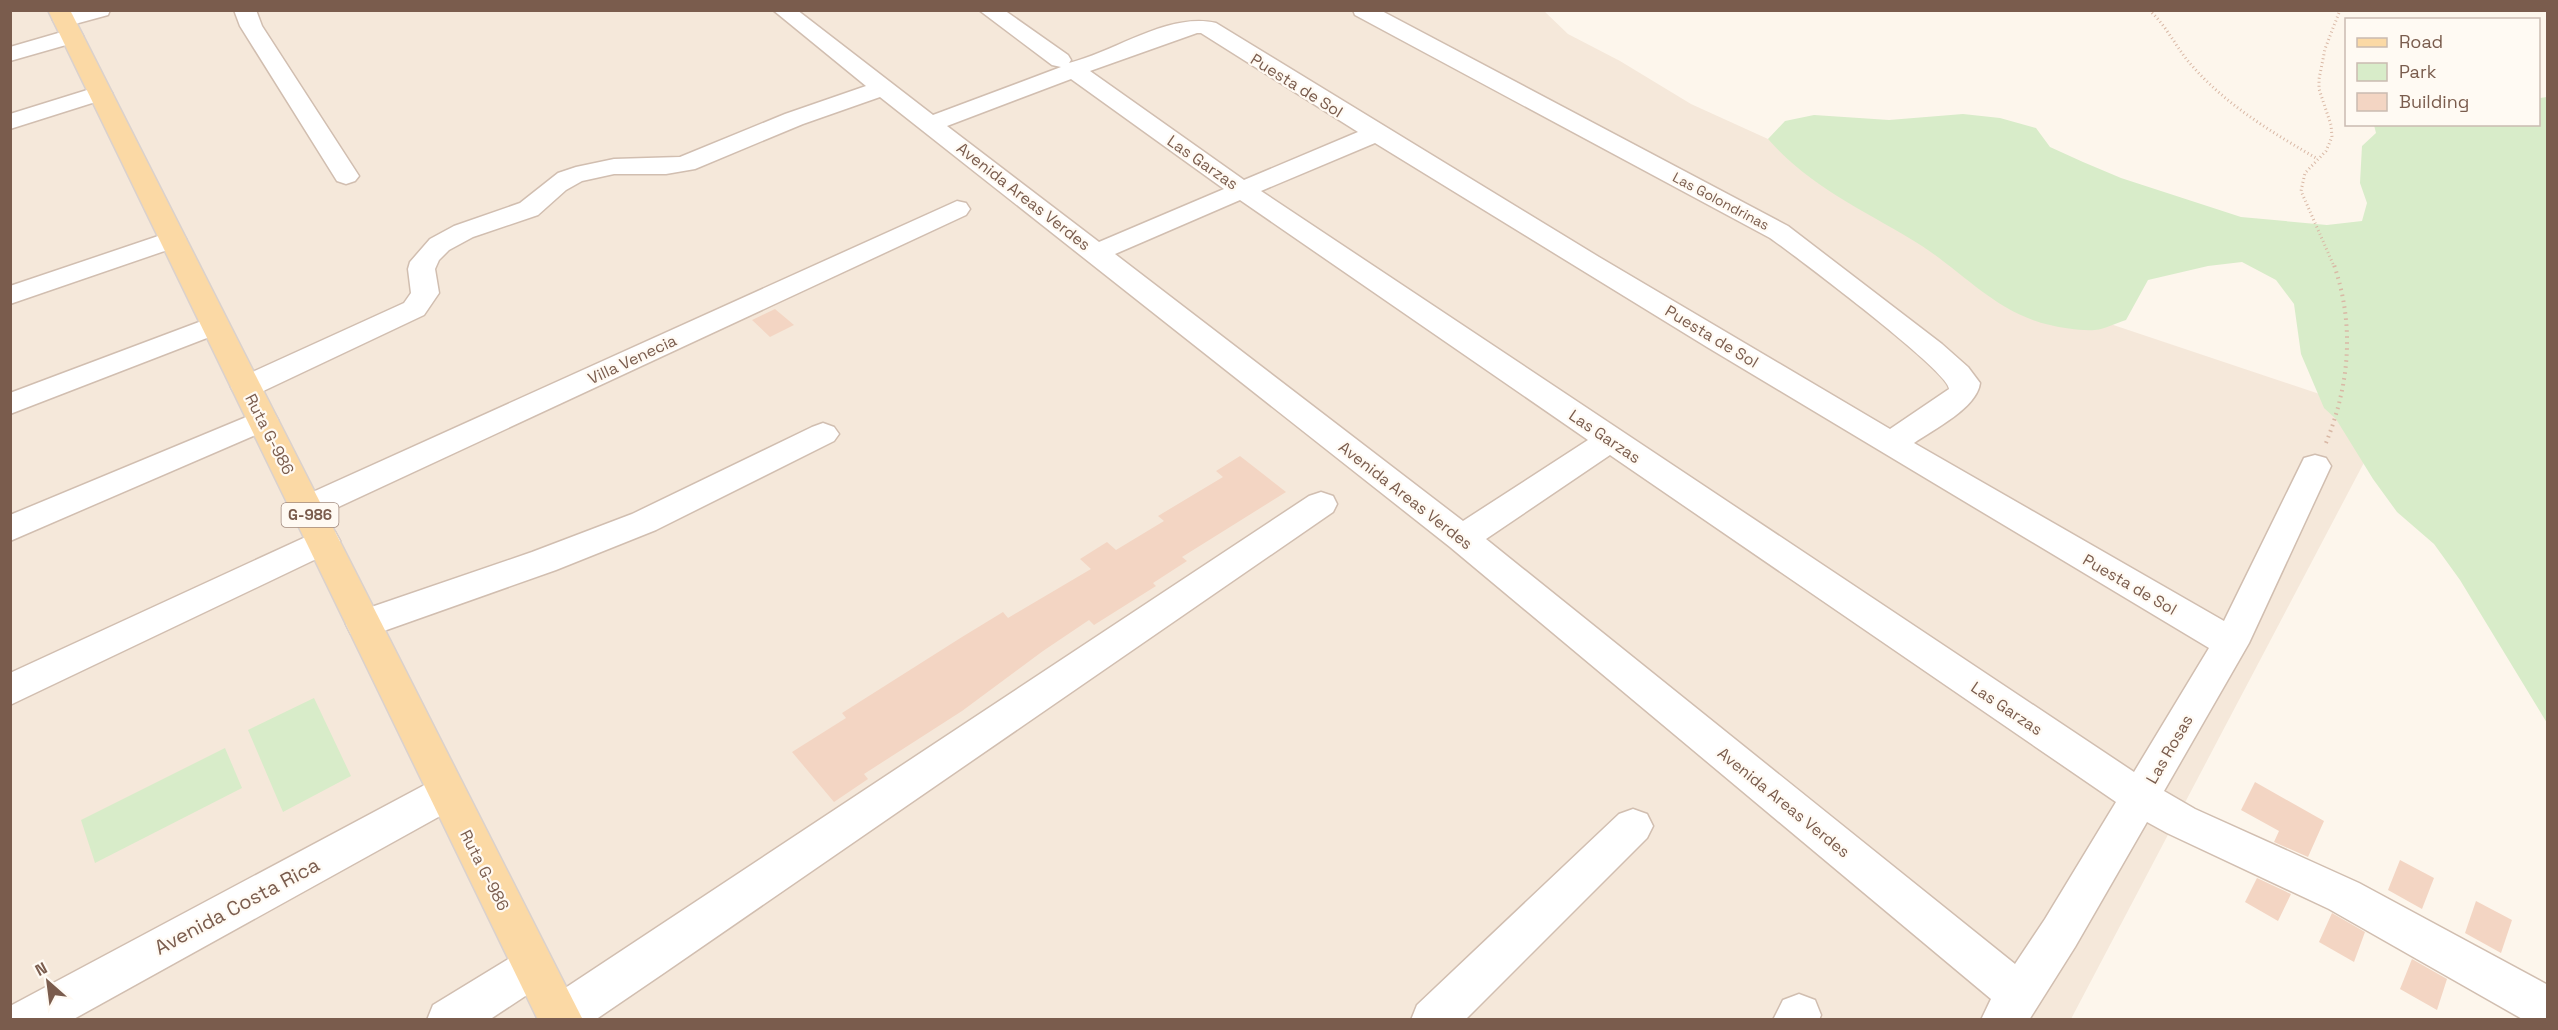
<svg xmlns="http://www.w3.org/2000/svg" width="2558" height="1030" viewBox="0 0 2558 1030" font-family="'Space Grotesk',sans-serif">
  <rect width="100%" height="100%" fill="#fdf6ec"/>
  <path fill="#f5e8da" d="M11,11H1544L1568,34L1620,61L1691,104L1768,139L2024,295L2388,417L2071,1019H11Z"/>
  <path fill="#d8ecc9" d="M2547,97V723L2460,580L2434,544L2397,512L2373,479L2336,419L2324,408L2301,354L2294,304L2276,280L2242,262L2208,266L2148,280L2126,320C2116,323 2105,329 2095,330C2082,331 2062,328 2050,325C1997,313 1965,274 1922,246C1867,211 1813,190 1768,139L1785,121L1814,115L1889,120L1963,114L2000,118L2036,128L2050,147L2083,162L2121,178L2241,217L2327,225L2362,221L2367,203L2360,183L2362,146L2376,133L2374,125L2538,124L2539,98Z
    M314,698L351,776L283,812L248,730Z
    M225,748L242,788L95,863L81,820Z"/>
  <path fill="#f3d5c3" d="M775,309L794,325L770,337L752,320Z
    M1240,456L1286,492L1182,557L1187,561L1153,583L1156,586L1094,625L1089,620L1043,651L962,711L864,774L868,779L834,802L792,752L846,718L842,713L962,637L1003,612L1008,618L1091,569L1080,559L1107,542L1116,550L1164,521L1158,516L1223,477L1216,471Z
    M2255,782L2324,821L2308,857L2274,842L2279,831L2241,810Z
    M2400,860L2434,878L2422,909L2388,890Z
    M2257,878L2291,894L2278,921L2245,902Z
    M2476,901L2512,920L2501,953L2465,933Z
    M2332,913L2365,932L2354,962L2319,942Z
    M2412,959L2447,979L2437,1010L2400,989Z"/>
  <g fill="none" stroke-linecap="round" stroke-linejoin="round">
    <g stroke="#d1beb0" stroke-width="3">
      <path id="minor" d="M74,10H110L108,15L64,27L56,25L53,20L56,15Z
        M234,10H256L262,26L359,176L355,181L346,184L337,181L240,26Z
        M773,10H797L933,115L1061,67L1052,65L979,10H1004L1068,55L1071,60L1069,63C1115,52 1168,12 1216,23L1599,257L1890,429L1949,389C1950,372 1793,254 1770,238L1355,15L1353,10H1380L1788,226L1942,344L1968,367L1980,383C1977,408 1934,429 1914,443L2224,621L2304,458L2315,455L2326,458L2331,466L2249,643L2164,791L2195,809L2359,883L2548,985V1020H2524L2329,909L2167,833L2147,822L2075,947L2029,1020H1981L1991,999L1450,547L880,97L803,124L695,169L666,174H614L582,181L566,190L538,215L473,237L449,250L439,260L435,269L439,293L424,315L257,394L246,397L235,394L231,387L235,380L404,303L411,293L408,269L410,262L430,239L454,226L520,203L558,173L576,167L614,159L680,157L785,114L866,86ZM1197,33H1201L1358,132L1244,180L1090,71ZM1071,79L1224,189L1099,242L947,126ZM1375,143L1707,347L2209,648L2134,772L1261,191ZM1240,200L1588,440L1463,521L1115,254ZM1610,455L2116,802L2045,919L2015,964L1486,539Z
        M72,29L80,31L83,36L80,41L10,61V47Z
        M100,86L108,88L112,93L108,98L10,129V114Z
        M957,201L966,203L970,209L966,215L319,516L307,520L295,516L291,508L295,500Z
        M173,231L182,233L186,239L182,245L10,304V286Z
        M215,316L225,319L229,325L225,331L10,414V393Z
        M263,410L274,413L278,420L274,427L10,541V515Z
        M823,423L834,427L839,434L834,441L656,530L556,570L364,638L351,634L346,624L351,614L532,552L632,514L812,427Z
        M1321,492L1333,496L1337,504L1333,512L664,973L595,1020H539L544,1002L1309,496Z
        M323,529L335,532L340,541L335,550L10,705V673Z
        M446,776L460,781L466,793L460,805L72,1020H10L12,1005L432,781Z
        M1633,809L1647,814L1653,826L1647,838L1465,1020H1411L1417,1005L1619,814Z
        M533,947L548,953L555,967L548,981L489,1020H427L433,1005L518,953Z
        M1799,994L1815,1000L1821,1015L1819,1020H1773L1783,1000Z"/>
    </g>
    <g stroke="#dad1cd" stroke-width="3">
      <path id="major" d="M48,10H70L583,1020H538Z"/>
    </g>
    <path stroke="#d9b8a5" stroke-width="3" stroke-dasharray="1 3" stroke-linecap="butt" d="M2149,10C2168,27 2177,50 2194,68C2228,106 2273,133 2316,158
      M2333,264L2301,191L2305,173L2326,151L2332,137L2331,125L2319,89V79L2325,49L2340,10"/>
    <path stroke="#d9b8a5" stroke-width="4" stroke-dasharray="1.5 4.5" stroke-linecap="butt" d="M2326,443C2350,383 2355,324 2333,262"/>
    <use href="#minor" fill="#fff" fill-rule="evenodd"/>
    <use href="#major" fill="#fbd9a5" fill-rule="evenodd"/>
  </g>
  <g text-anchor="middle" stroke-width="4.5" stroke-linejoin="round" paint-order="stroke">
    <g font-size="14" fill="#7a5c4d" stroke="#fffaf3">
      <text transform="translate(1721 201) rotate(28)" y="5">Las Golondrinas</text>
    </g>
    <rect fill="#fffaf3" stroke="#a28b7f" stroke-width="1.5" x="281.5" y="503" width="57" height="24" rx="4.5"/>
    <g font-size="15" font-weight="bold" fill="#7a5c4d">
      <text x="310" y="520">G-986</text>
    </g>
    <g font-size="16" fill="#7a5c4d" stroke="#fffaf3">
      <text transform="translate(1297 85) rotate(32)" y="6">Puesta de Sol</text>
      <text transform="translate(1203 162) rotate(35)" y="6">Las Garzas</text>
      <text transform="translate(1024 196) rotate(38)" y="6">Avenida Areas Verdes</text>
      <text transform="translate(1712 336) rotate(31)" y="6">Puesta de Sol</text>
      <text transform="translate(632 359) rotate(-25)" y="6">Villa Venecia</text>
      <text transform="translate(270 434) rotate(63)" y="6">Ruta G-986</text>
      <text transform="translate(1605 436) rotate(34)" y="6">Las Garzas</text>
      <text transform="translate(1406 495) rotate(38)" y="6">Avenida Areas Verdes</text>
      <text transform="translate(2130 584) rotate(30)" y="6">Puesta de Sol</text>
      <text transform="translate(2007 708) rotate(34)" y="6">Las Garzas</text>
      <text transform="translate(2169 749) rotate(-60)" y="6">Las Rosas</text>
      <text transform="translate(1784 802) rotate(39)" y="6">Avenida Areas Verdes</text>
      <text transform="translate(485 870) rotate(63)" y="6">Ruta G-986</text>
    </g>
    <g font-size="20" fill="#7a5c4d" stroke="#fffaf3">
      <text transform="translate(237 906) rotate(-28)" y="7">Avenida Costa Rica</text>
    </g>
  </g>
  <rect width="2558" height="1030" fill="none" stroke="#7a5c4d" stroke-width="24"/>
  <rect x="2345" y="18" width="195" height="108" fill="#fffaf3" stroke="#cabbb1" stroke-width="1.5"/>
  <rect x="2357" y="38" width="30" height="9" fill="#fbd9a5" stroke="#cabbb1" stroke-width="1.5"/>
  <text x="2399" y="48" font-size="18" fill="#7a5c4d">Road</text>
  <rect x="2357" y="63" width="30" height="18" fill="#d8ecc9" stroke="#cabbb1" stroke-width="1.5"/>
  <text x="2399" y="78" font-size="18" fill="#7a5c4d">Park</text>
  <rect x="2357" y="93" width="30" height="18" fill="#f3d5c3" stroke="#cabbb1" stroke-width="1.5"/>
  <text x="2399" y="108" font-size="18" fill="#7a5c4d">Building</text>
  <g transform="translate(48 982) rotate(332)" stroke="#fffaf3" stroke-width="4.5" paint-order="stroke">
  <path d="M0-4.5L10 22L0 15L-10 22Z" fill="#7a5c4d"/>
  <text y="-9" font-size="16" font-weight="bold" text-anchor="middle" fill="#7a5c4d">N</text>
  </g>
</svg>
